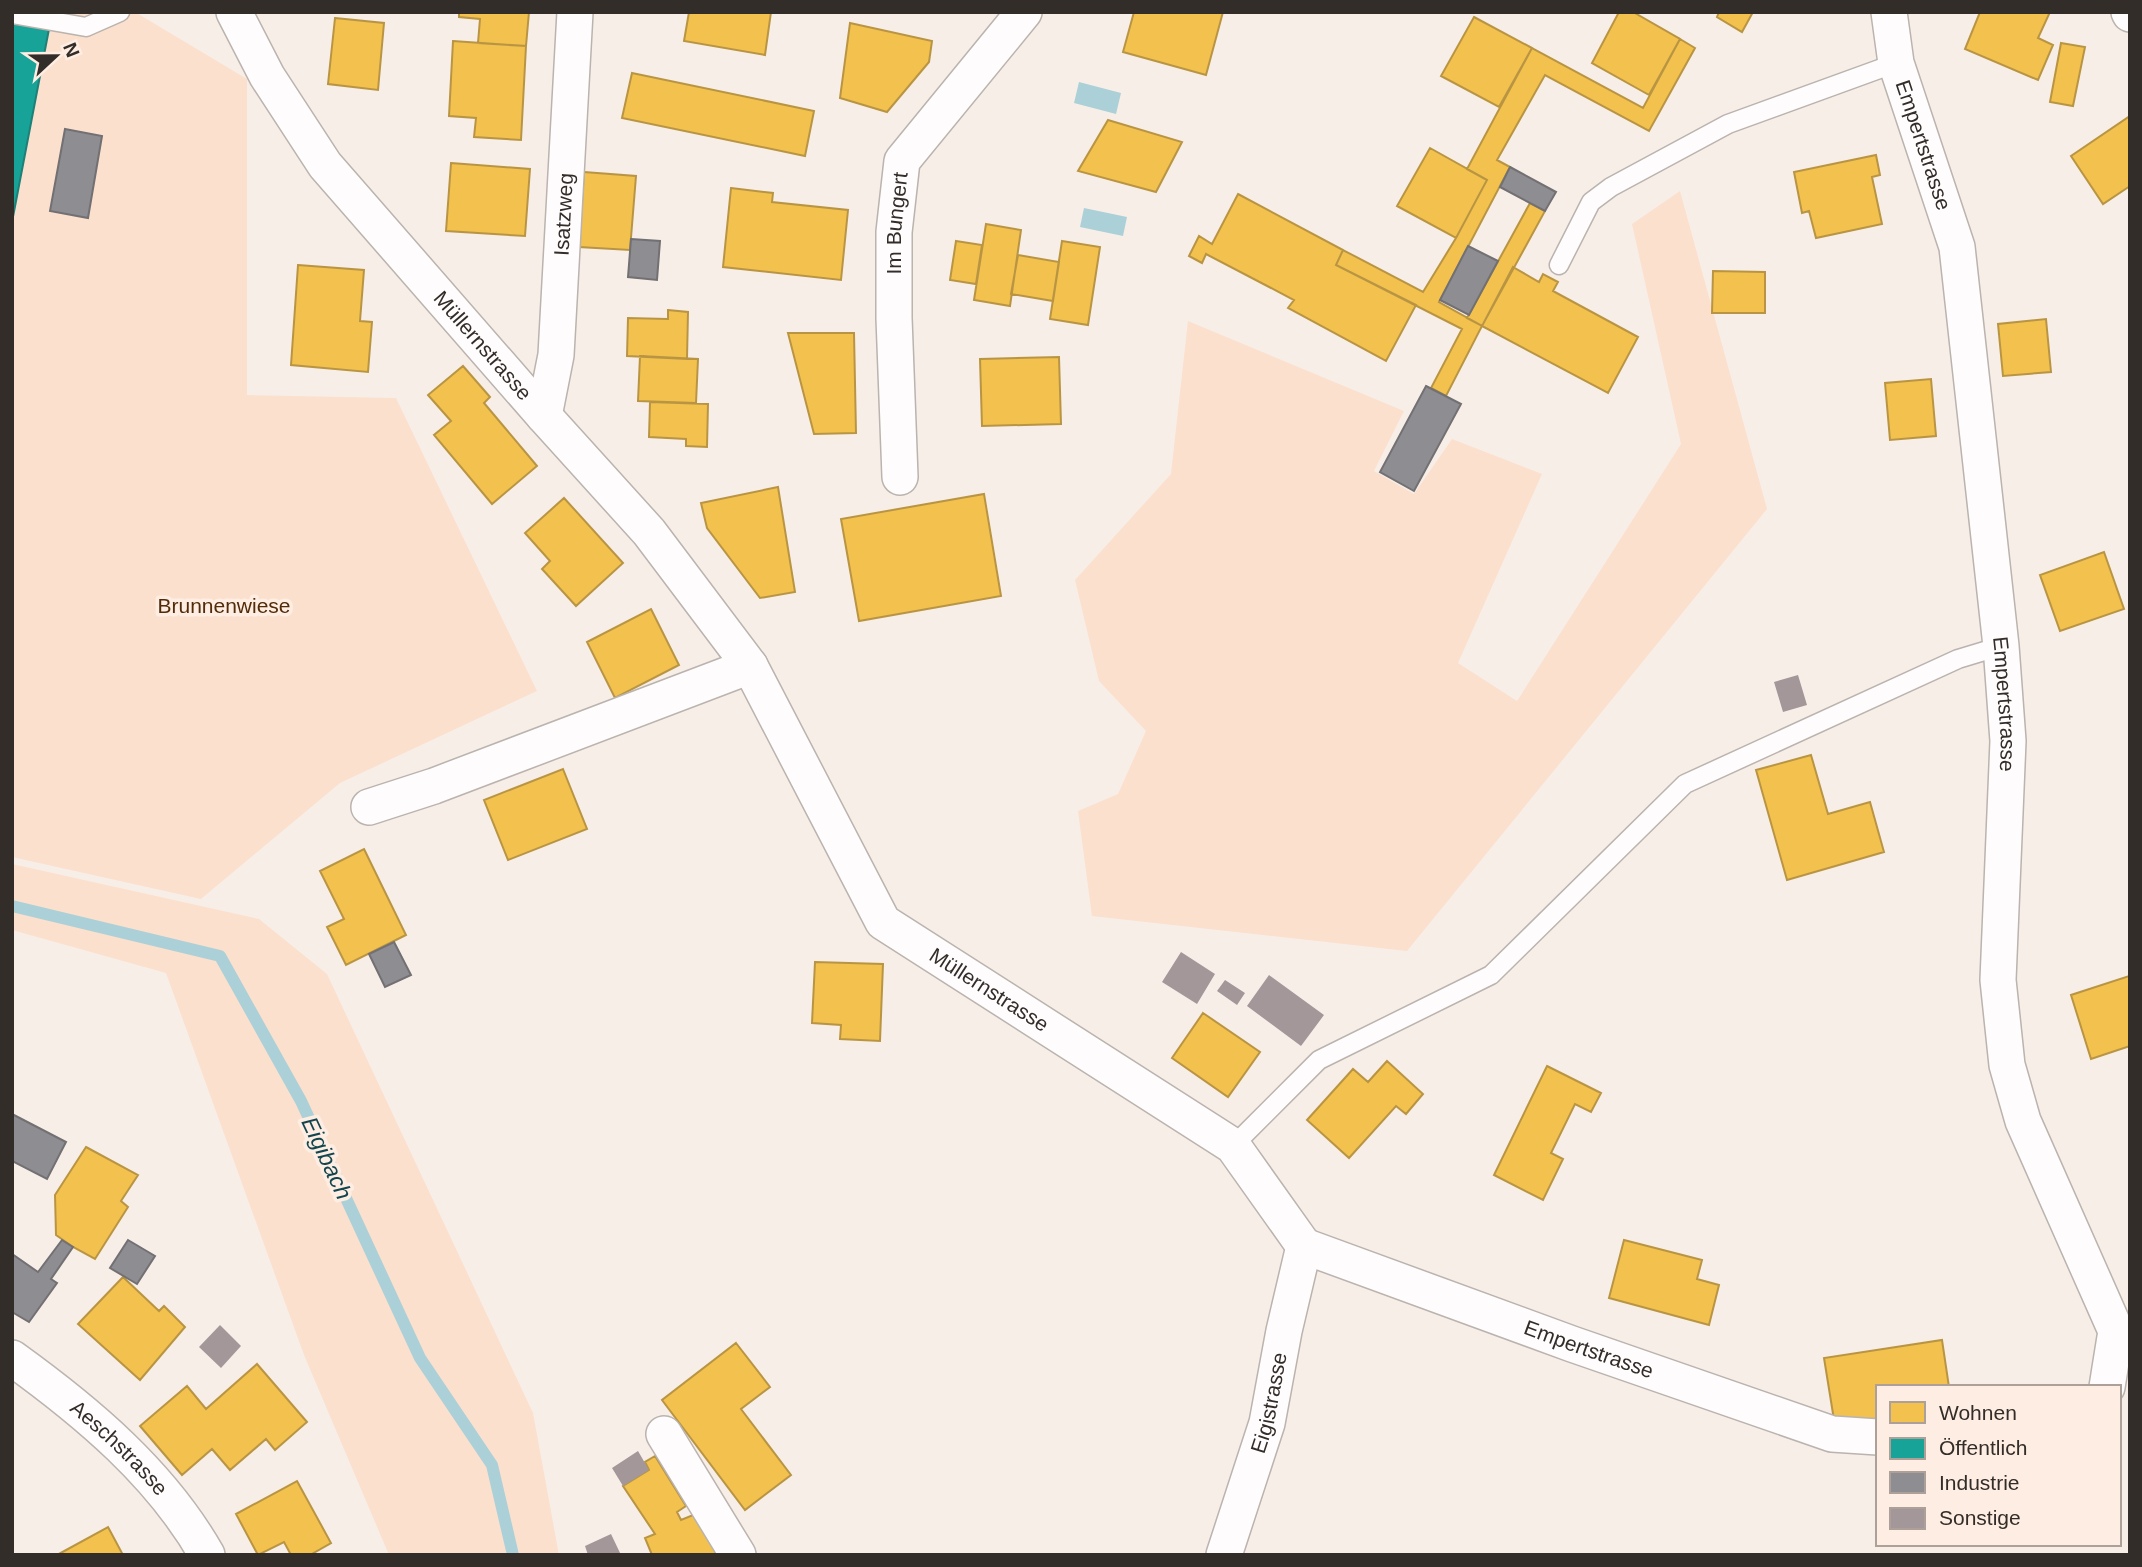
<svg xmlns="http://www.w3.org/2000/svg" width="2142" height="1567" viewBox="0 0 2142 1567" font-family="Helvetica,sans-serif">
  <rect width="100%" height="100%" fill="#f8eee8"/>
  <path fill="#fbe0ce" d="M12,12H135L247,79V395L396,398L537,691L340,783L201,899L12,857Z
    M1680,191L1767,509L1407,951L1092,916L1078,811L1118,794L1146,731L1099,681L1075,580L1171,474L1188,321L1404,411L1374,471L1414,494L1452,439L1542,474L1458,663L1517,701L1681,444L1632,224Z
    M12,864L259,919L327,974L533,1413L559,1555H389L304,1355L166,973L12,930Z"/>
  <path fill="#acd0d7" d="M1079,82L1121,93L1116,114L1074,103Z
    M1084,208L1127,217L1123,236L1080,227Z"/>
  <path fill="#f2c14e" stroke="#b99543" stroke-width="2" d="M459,12H529L526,46L478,43L480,19L459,17Z
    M689,12H771L765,55L684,41Z
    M1134,12H1223L1206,75L1123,52Z
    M1619,12H1633L1680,39L1649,95L1592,63Z
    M1719,12H1753L1742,32L1717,17Z
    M1980,12H2050L2038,38L2053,45L2038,80L1965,49Z
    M1474,17L1532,48L1499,107L1441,76Z
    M335,18L384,23L378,90L328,84Z
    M850,23L932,41L929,62L887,112L840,98Z
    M1680,39L1695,48L1649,131L1545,75L1497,160L1510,167L1439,302L1482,326L1446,396L1431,388L1462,329L1336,265L1343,250L1423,292L1456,238L1487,180L1467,169L1532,48L1643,108Z
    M453,41L526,46L521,140L474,137L476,118L449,116Z
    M2061,43L2085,47L2073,106L2050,102Z
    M632,73L814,111L805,156L622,118Z
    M2130,116V186L2103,204L2071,156Z
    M1108,120L1182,142L1156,192L1078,171Z
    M1430,148L1487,180L1456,238L1397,206Z
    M1876,155L1880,175L1872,177L1882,224L1816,238L1809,211L1802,213L1794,172Z
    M451,163L530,169L525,236L446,231Z
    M584,172L636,176L630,250L579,247Z
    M731,188L773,193L772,202L848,210L841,280L723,267Z
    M1238,194L1343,250L1336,265L1416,305L1386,361L1288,308L1294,300L1206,254L1202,263L1189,256L1199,236L1212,244Z
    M1530,203L1545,211L1482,326L1467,318Z
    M986,224L1021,230L1010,306L974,300Z
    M956,241L982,245L976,284L950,280Z
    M1062,241L1100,247L1088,325L1050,319Z
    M1018,255L1059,262L1053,301L1011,294Z
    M298,265L364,270L360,321L372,322L368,372L291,365Z
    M1513,267L1539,282L1543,274L1558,282L1553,291L1638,337L1608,393L1482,326Z
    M1713,271L1765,272V313H1712Z
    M668,310L688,312L687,359L627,356L628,318L668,319Z
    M2046,319L2051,372L2003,376L1998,324Z
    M788,333H854L856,433L814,434Z
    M640,356L698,359L696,403L638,401Z
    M1059,357L1061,424L982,426L980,359Z
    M463,366L490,397L484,403L537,466L492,504L434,435L451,421L428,395Z
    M1931,379L1936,436L1890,440L1885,383Z
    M650,402L708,404L707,447L686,446V439L649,437Z
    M778,487L795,592L760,598L707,528L701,503Z
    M984,494L1001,596L859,621L841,519Z
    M564,498L623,563L576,606L542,569L550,561L525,533Z
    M2104,552L2124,609L2060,631L2040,575Z
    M651,609L679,665L615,698L587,642Z
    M1811,755L1828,814L1870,802L1884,852L1787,880L1756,770Z
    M563,769L587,829L508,860L484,800Z
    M364,849L406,935L346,965L327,927L344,919L320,871Z
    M815,962L883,964L880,1041L840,1039L841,1025L812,1023Z
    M2129,976L2130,1046L2091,1059L2071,995Z
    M1203,1013L1260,1052L1228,1097L1172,1058Z
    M1387,1061L1423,1094L1406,1114L1396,1106L1349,1158L1307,1120L1353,1069L1368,1082Z
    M1547,1066L1601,1093L1591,1112L1575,1104L1551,1153L1563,1159L1543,1200L1494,1175Z
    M86,1147L138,1175L121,1201L128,1207L95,1259L73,1247L56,1235L55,1195Z
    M1624,1240L1702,1260L1697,1279L1719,1285L1709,1325L1609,1298Z
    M123,1277L159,1311L164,1306L185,1327L140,1380L78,1324Z
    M1942,1340L1949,1387H1878V1420L1835,1426L1824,1358Z
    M736,1343L770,1387L741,1409L791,1475L745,1510L662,1400Z
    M257,1364L307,1422L275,1450L266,1439L230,1470L212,1449L182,1475L140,1426L187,1386L206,1409Z
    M655,1456L686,1506L677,1512L681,1520L698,1513L717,1555H652L645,1538L655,1534L623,1486L649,1470L645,1462Z
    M297,1481L331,1543L310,1555H291L284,1542L258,1555L236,1514Z
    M108,1527L123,1555H57Z"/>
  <path fill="#17a398" stroke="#1f8077" stroke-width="2" d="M12,22L49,29L12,222Z"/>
  <path fill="#8d8d92" stroke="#727072" stroke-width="2" d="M65,129L102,136L88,218L50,211Z
    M1510,167L1556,192L1545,211L1500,187Z
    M631,239L660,241L657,280L628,277Z
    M1468,246L1498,261L1469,315L1440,300Z
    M1426,386L1461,404L1414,491L1380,472Z
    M394,942L411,975L385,987L369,954Z
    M12,1114L66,1142L47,1179L12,1161Z
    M62,1240L73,1247L51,1279L57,1283L29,1322L12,1312V1254L38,1272Z
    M128,1240L155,1256L137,1284L110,1268Z"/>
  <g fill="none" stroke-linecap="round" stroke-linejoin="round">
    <path stroke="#acd0d7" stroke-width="12" d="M12,906L220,956L301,1101L420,1358L492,1465L513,1555"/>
  </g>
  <path fill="#a39799" d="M1798,675L1807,705L1783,712L1774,682Z
    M1181,952L1215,974L1197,1004L1162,982Z
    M1269,975L1324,1015L1301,1046L1247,1006Z
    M1225,980L1245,993L1237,1005L1217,991Z
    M220,1325L241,1346L221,1368L199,1347Z
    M638,1451L649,1470L623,1486L612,1468Z
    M611,1534L621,1555H588L585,1546Z"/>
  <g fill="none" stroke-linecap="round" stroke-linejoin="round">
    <g stroke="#bab3ae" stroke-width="21">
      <path id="service" d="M12,14L86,27L120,12
        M1559,265L1591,202L1611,187L1728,124L1896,63
        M1233,1146L1319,1060L1491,975L1685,784L1958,659L2001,646"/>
    </g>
    <g stroke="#bab3ae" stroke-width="38">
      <g id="minor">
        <path id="s1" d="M234,12L267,76L325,165L544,416L649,532L750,666L883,922L1233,1146L1304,1246"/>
        <path id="s2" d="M1889,12L1896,63L1957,247L2001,646L2008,741L1998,980L2007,1065L2023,1121L2116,1331L2107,1387"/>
        <path d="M2129,12L2130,14"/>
        <path id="s3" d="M544,416L556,355L575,12"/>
        <path id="s4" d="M900,477L894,318V232L902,161L1024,12"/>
        <path d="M369,807L434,786L750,666"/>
        <path id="s5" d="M1304,1246L1572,1344L1832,1434L1878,1437"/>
        <path id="s6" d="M12,1358C87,1412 161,1474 207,1555"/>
        <path d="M664,1434L738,1555"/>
        <path id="s7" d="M1224,1555L1267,1423L1284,1331L1304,1246"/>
      </g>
    </g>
    <use href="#service" stroke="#fefcfc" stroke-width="18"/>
    <use href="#minor" stroke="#fefcfc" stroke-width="35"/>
  </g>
  <g text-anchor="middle" stroke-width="7" stroke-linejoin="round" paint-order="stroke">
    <g font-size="21" fill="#332d29" stroke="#feede2">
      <text dy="7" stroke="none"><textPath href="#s2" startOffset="138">Empertstrasse</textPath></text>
      <text dy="7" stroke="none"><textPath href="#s3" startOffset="203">Isatzweg</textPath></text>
      <text dy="7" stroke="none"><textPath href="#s4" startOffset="254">Im Bungert</textPath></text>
      <text dy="7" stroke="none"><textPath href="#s1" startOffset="418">Müllernstrasse</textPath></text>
      <text dy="7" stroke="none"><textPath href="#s2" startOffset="705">Empertstrasse</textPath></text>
      <text dy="7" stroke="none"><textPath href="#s1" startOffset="1250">Müllernstrasse</textPath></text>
      <text dy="7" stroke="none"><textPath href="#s5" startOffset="303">Empertstrasse</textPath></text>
      <text dy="7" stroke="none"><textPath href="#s7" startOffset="159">Eigistrasse</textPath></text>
      <text dy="7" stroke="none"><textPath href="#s6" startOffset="140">Aeschstrasse</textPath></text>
    </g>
    <g font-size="21" fill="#522b08" stroke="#feede2">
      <text x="224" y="613">Brunnenwiese</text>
    </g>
    <g font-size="23" font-style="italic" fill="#12454e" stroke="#feede2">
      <text transform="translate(327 1158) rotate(65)" y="8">Eigibach</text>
    </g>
  </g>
  <rect width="2142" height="1567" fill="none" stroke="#332d29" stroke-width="28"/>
  <rect x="1876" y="1385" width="245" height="161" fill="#feede2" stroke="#ada098" stroke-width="2"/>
  <rect x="1890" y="1402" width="35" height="21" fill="#f2c14e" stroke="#ada098" stroke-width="2"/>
  <text x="1939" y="1420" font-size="21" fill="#332d29">Wohnen</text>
  <rect x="1890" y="1438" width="35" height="21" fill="#17a398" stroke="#ada098" stroke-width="2"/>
  <text x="1939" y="1455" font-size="21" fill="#332d29">Öffentlich</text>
  <rect x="1890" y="1472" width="35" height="21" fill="#8d8d92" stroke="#ada098" stroke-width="2"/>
  <text x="1939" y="1490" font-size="21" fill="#332d29">Industrie</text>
  <rect x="1890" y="1508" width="35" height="21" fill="#a39799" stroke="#ada098" stroke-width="2"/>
  <text x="1939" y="1525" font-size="21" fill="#332d29">Sonstige</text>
  <g transform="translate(56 56) rotate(68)" stroke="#feede2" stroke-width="5" paint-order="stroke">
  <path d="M0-5L12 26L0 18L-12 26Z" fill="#332d29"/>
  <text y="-10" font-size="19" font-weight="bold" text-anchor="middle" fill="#332d29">N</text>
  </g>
</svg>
